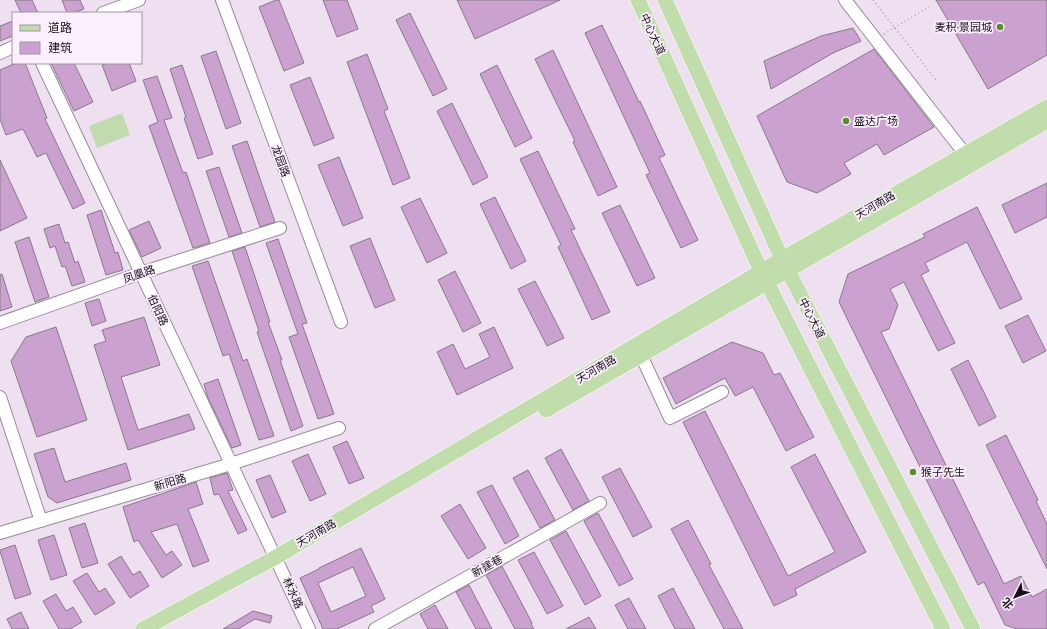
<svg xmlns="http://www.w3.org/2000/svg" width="1047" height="629" viewBox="0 0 1047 629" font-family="Barlow,'Noto Sans SC',sans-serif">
  <rect width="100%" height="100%" fill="#eee0f0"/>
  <path fill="#c1dbaf" d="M122,113L130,135L97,148L89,126Z"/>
  <path fill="#caa1cf" stroke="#867a88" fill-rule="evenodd" d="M15,0H32L38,13H21Z
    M62,0H80L84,9L73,13H67Z
    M276,0H279L304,63L284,71L259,7Z
    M323,0H347L358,29L337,37Z
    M457,0H560L475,39Z
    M936,0H1047V55L988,89Z
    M410,13L447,89L433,96L396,20Z
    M13,21V36L0,41V26Z
    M602,25L639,102L640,101L665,155L659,158L698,240L681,248L646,175L650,173L585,33Z
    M853,28L861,41L833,53L771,89L764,61L821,36Z
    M874,49L934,127L884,155L877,144L844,163L851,174L817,193L787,182L757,116Z
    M553,50L617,187L598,196L573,142L575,141L535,59Z
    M216,51L241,123L226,129L201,56Z
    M367,54L388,109L384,111L410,178L393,185L347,62Z
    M16,63H25L47,118L45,119L85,203L73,209L46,153L37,157L23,129L6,135L0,119V70Z
    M51,63H74L93,102L74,111Z
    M108,63H129L136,81L112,91L102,65Z
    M182,65L213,154L198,159L184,118L186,117L170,69Z
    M497,65L532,138L515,147L480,74Z
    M157,76L172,118L164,120L183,173L186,172L210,243L193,248L149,126L158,122L143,80Z
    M310,77L334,138L314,146L290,85Z
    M452,103L488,177L473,185L437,111Z
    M247,141L275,222L260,227L232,146Z
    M538,151L575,229L571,230L610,312L592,320L558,247L561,245L520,159Z
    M339,157L363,218L343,226L318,165Z
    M0,160L27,218L0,231Z
    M219,167L242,233L229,237L206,171Z
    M1047,183V217L1015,233L1002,205Z
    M495,197L526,261L511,269L480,204Z
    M420,198L447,253L427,263L401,207Z
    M620,205L655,278L637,286L602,213Z
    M977,207L1022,299L1000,309L967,242L925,263L929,271L921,275L955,343L938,351L904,282L890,289L898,305L889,329L881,332L1004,584L1021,576L1032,597L1047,589V629H1017L1005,625L984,582L978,585L839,302L848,274L925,237L923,234Z
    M101,210L115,253L118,252L123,270L106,275L87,215Z
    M149,221L161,248L142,257L129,230Z
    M59,224L65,243L68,242L75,263L78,261L85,282L72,286L65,266L62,267L55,246L50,248L44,229Z
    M29,237L49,297L35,302L15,242Z
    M370,238L395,300L375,308L350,246Z
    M278,239L307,323L302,324L334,414L318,419L289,337L298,334L266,243Z
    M245,247L270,322H268L282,360H280L303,426L291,431L257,332L259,331L232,251Z
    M208,261L243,361L247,359L274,436L259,440L229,354L223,356L192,266Z
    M455,271L481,323L463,332L438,280Z
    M2,274L12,307L0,311V275Z
    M535,281L564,338L547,346L518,289Z
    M99,299L106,321L92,326L85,303Z
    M1028,315L1046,351L1023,363L1005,326Z
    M144,317L160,365L121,377L138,430L189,414L195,429L128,450L94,345L106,341L102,330Z
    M56,327L87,420L37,437L11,361L26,337Z
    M494,327L513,368L457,395L437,352L453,344L465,369L490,357L479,334Z
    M732,342L763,353L774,375L780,373L814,437L786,451L753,387L735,396L725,378L676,404L663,378Z
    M968,360L996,417L979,426L951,369Z
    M218,379L241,445L232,448L208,398L204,384Z
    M705,411L788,576L835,552L791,467L815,454L866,552L795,589L797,595L774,606L683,422Z
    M1006,435L1038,500L1036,501L1047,524V569L986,445Z
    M347,441L364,478L349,484L333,447Z
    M54,448L65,482L126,463L131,480L57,503L48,497L34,454Z
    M561,449L589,501L573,510L545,458Z
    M308,454L326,494L310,501L292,461Z
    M620,468L652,527L633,537L602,477Z
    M528,470L555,520L540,528L513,478Z
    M227,473L233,490L228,491L247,530L238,534L219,494L214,495L210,478Z
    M270,475L286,512L272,518L256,480Z
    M196,482L203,504L188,509L209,561L193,567L177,524L151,532L166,555L172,551L182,565L162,578L138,540L134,542L123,507Z
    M492,485L519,536L505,544L477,492Z
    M460,504L486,548L468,559L441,516Z
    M598,513L633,579L619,586L584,521Z
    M688,520L711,564L709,565L743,629H724L671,529Z
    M85,523L98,563L82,568L69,528Z
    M566,531L601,596L585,605L550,540Z
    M54,535L67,575L51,580L38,540Z
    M15,545L31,594L15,599L0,551V550Z
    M361,548L385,599L371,606L374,612L337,629H323L300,578L319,569V568ZM353,567L366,596L331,612L318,583Z
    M534,552L563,606L547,614L518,560Z
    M121,556L133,575L140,571L149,586L130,598L108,564Z
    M502,566L532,623L531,624L534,629H515L486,575Z
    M87,573L99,592L105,588L115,603L95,615L73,581Z
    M469,585L492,629H476L456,592Z
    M673,588L695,629H675L658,596Z
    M56,594L66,611L73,607L82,622L70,629H59L43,601Z
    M629,598L646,629H628L615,605Z
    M435,605L448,629H428L420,614Z
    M253,611L272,616L270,623L255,619L238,629H223Z
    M21,612L29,629H12L7,619Z
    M589,617L596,629H566Z"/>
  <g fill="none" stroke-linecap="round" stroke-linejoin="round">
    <g stroke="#978a98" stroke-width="14">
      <path id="minor" d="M222,0L341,322
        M845,0L965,154
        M103,13L139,0
        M0,53L13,47
        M42,63L309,629
        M0,323L141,273L280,228
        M641,355L670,418L722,392
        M0,397L41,521
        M0,533L231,464L339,428
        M375,629L600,503"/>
    </g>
    <g stroke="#fff" stroke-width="16">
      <path id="major" d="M638,0L761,271L943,629
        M665,0L782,259L973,629
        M546,410L1047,121
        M143,629L276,557L782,259L1047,107"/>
    </g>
    <path stroke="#a59aa6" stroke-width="1.5" stroke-dasharray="1 3" stroke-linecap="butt" d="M873,0L936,80
      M884,34L929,7"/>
    <use href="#minor" stroke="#fff" stroke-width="12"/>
    <use href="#major" stroke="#c1ddac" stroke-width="15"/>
  </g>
  <g fill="#598d26" stroke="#fbeefd" stroke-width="1.5">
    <circle cx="1000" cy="27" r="4"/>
    <circle cx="846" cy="121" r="4"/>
    <circle cx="913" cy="472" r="4"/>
  </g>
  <g text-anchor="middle" stroke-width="3.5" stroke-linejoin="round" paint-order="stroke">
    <g font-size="11" fill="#171218" stroke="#fbeefd" text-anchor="start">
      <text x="992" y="31" text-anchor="end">麦积·景园城</text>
      <text x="854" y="125">盛达广场</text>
      <text x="921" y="476">猴子先生</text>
    </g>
    <g font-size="11" fill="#171218" stroke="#fbeefd">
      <text transform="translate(653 34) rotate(65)" y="4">中心大道</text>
      <text transform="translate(281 161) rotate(70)" y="4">龙园路</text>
      <text transform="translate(875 205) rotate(-30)" y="4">天河南路</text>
      <text transform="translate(139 274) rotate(-19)" y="4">凤凰路</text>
      <text transform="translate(158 310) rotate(65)" y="4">伯阳路</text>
      <text transform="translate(812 318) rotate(63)" y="4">中心大道</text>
      <text transform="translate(596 369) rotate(-30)" y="4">天河南路</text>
      <text transform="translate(170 482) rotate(-17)" y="4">新阳路</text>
      <text transform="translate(316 533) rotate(-30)" y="4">天河南路</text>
      <text transform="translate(487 566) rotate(-29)" y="4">新建巷</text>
      <text transform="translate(293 593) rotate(65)" y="4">林水路</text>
    </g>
  </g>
  <rect x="12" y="12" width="130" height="52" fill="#fbeefd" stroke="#a096a1"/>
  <rect x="20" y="25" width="20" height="6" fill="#c1ddac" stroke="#a096a1"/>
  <text x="48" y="32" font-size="12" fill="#171218">道路</text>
  <rect x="20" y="42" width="20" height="12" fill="#caa1cf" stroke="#a096a1"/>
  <text x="48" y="52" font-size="12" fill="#171218">建筑</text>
  <g transform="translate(1015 597) rotate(228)" stroke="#fbeefd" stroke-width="3" paint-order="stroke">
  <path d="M0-3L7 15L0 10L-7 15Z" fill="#171218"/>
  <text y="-6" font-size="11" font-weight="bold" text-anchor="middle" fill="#171218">北</text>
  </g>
</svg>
